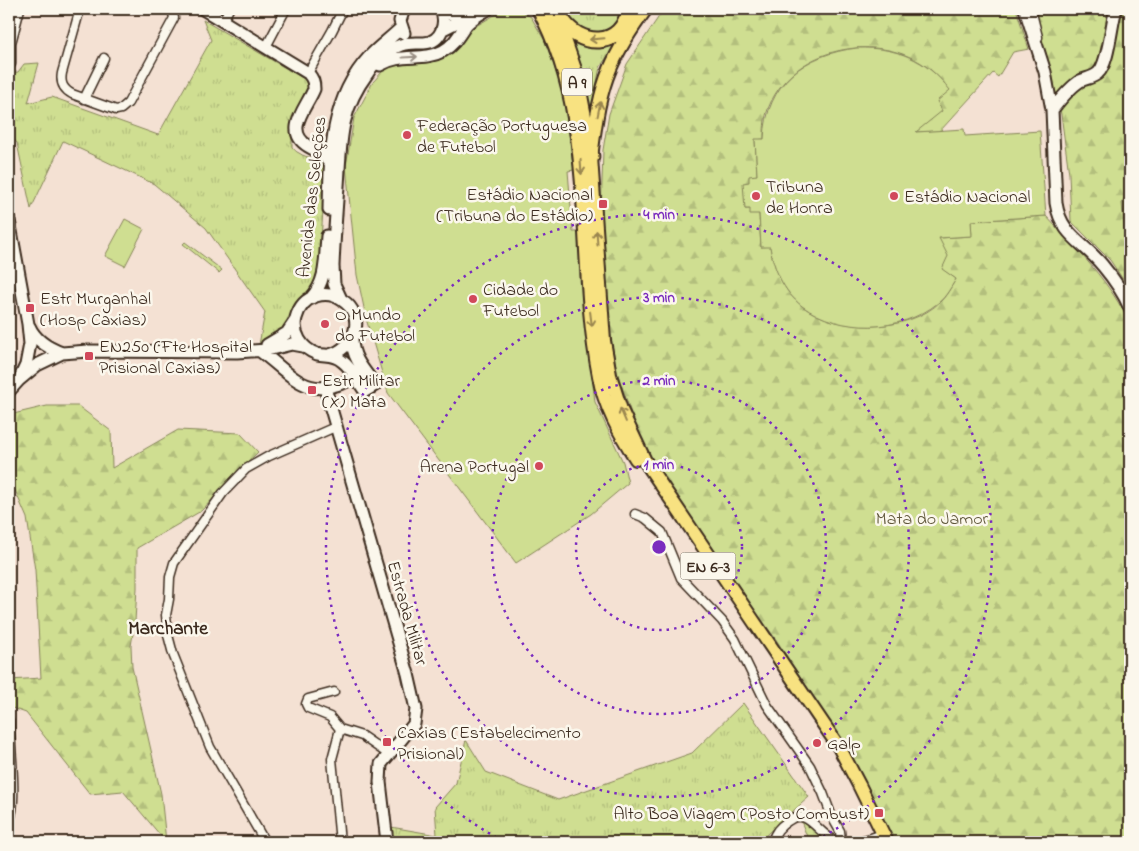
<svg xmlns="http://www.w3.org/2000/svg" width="1139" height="851" viewBox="0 0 1139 851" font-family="'Indie Flower',sans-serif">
  <defs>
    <pattern id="grass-tufts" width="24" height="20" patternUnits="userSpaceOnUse" patternTransform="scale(1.25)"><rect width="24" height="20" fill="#cfde91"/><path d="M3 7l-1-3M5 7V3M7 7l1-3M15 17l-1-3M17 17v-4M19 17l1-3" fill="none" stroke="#b3bf7d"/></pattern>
    <pattern id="forest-firs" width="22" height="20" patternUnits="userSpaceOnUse" patternTransform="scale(1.25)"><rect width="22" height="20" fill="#cfde91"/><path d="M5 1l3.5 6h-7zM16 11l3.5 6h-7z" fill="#b3bf7d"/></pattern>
  </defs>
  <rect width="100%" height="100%" fill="#f4e1d3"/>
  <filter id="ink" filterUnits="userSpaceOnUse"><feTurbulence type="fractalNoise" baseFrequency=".02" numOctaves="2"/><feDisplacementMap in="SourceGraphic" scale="10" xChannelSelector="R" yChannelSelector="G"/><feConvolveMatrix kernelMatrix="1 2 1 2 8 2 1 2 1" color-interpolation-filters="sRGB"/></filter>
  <g filter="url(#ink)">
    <path fill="url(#grass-tufts)" stroke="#858458" d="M561,9H624L614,28L600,33H580L566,19Z
      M634,9H641L600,67L590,117L568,39L585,45L614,41Z
      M203,20L306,80L310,85L292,125V147C294,149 296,152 299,153C307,159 320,157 326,166L318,284L290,324L264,345H259L265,312L206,228L154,184L63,141L31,209L17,143L9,134V73L18,72L24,64L39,63L28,103L52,97L158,135L211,40Z
      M1130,191V270L1128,266L1122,203Z
      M743,703L809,797L767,834L765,842H386L385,826L437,835L435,807L456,783L466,740L486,772L558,800L692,753Z
      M801,821H808L831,842H809Z"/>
    <path fill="url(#forest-firs)" stroke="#858458" d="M664,9H1016L1029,49L1013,52L998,77L993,73L940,131L915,132L941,111L937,101L949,90C944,83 938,76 931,70C880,28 788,47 767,112C764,121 764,130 764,139L755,140L757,175L749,182L745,209H750L759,214L761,247L770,246C774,269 783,291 802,306C837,333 908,334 941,301C947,295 951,287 956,279L941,269L939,238L971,236V221L1046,216C1076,249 1112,283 1130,325V842H895L841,739L775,638L733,581L650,457L635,425L617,372L610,331L601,214L603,150L609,114L627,64Z
      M1033,9H1130V191L1122,203L1128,266L1130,270V290L1110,260L1071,221L1069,174L1061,114Z
      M47,406H78L111,431L112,468L178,430L240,433L258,452L201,511L137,548V588L135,621L131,646L132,667L161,794L166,842L123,791L90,794L26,713L12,708L10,680L41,678L35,570L27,518L14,488L9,489V415Z"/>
    <path fill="#cfde91" stroke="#858458" d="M505,9H518L531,17L545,41L563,91L574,170L568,171L573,232H579L586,327L595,402L623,462L628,483L591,514L516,563L388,393L367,322L357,275L346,166L354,118L373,82L392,61L438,48Z
      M857,48C896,47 926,59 950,90L937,101L942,111L916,132L964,129L965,136L1040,131L1046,216L971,221L972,236L939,238L948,256L942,269L956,279C951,287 946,297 938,303C901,333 840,334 802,306C783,291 774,269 770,247H761L759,214H750V209H745L743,183L749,182V176L757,175L755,139H764C766,83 805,54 857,48Z
      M125,219L144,229L125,266L105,256Z
      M185,242L222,270L219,273L183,244Z"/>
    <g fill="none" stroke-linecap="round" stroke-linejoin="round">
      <g stroke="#3b2a1e" stroke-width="11">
        <path id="street" d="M80,9L62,73C60,83 63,89 72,94L116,110L121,109L128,103L174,18L172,9
          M1031,9L1038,37
          M223,21L229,9
          M266,47L286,9
          M11,64V43L20,9
          M308,73L332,31L343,9
          M84,99L104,58
          M635,514L645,518L662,532L681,578L722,621L735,639L767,705L810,766L823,793L832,817L840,831L841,841
          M334,692L308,699L306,704L308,708L330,717L340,729L362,736L388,754
          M9,720C10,740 18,806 9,821
          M265,842L210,747L173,654L168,635L166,615L169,599L170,577L174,563L223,493L246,469L269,456L335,427
          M340,842L332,759L340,729
          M772,842C775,832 779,827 788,821C807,806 818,834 834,840C848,844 864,841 877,836"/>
      </g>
      <g stroke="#3b2a1e" stroke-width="15">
        <path id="secondary" d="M203,9L308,73C313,79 314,82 314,89C307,107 283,131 308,146C316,151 324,154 330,163
          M404,9L400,21L404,33
          M1025,9L1045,72L1052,110L1056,203C1061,236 1084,242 1103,266C1113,278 1124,294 1130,308
          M444,15L465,9
          M443,29L475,13
          M380,65C401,52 423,62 443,51C454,45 459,35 466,25C472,18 480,14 488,9
          M1052,110C1060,100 1069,88 1080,81C1086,78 1093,78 1098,73C1109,63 1111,24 1116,9
          M329,210C330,155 330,99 369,57C379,46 391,38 401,28
          M9,220L28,324L30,344L26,365L20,378
          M311,298C327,281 325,259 327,236
          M341,299L334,284L333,266C334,240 336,213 338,186C341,142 339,112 367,74C375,61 387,50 401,45C409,42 416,43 424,43C442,42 447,23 441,9
          M29,326C35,340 48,348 62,353
          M267,345L287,333L295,321
          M260,351C295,377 308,403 355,377
          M329,355C355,349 367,316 342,300C335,295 325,293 316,296C306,299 299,307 296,318C292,333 302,349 317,354C326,356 334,354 342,361C352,368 358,382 365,391L375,385C364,370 352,358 352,339
          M325,388L408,674L416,709L414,724L381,764L380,782L387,842
          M9,391L19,380L37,365L62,353L88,351L237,352L267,350L292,344L303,346"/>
      </g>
      <g stroke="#3b2a1e" stroke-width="16">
        <path id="primary" d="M538,9C599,121 575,255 599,376C604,406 620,434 636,459
          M646,9C632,28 619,48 610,69C598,97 595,128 591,157L604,341L610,375L621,410L645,461L839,747L859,785L887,842"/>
      </g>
      <g stroke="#3b2a1e" stroke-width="19">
        <path id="highway" d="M553,9L576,77L591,157
          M560,17C578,49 624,49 629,9"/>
      </g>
      <use href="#street" stroke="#fbf7ec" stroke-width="8"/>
      <use href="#secondary" stroke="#fbf7ec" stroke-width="11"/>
      <use href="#primary" stroke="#f8e281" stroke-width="12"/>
      <use href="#highway" stroke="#f8e281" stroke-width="15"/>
    </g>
    <defs><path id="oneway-shaft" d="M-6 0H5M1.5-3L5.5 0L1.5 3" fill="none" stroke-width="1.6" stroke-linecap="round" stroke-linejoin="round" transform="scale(1.25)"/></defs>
    <g stroke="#9a8650">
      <use href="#oneway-shaft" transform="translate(597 39) rotate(175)"/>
      <use href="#oneway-shaft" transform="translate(599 109) rotate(-79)"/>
      <use href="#oneway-shaft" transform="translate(581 167) rotate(86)"/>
      <use href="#oneway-shaft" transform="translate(597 238) rotate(-94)"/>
      <use href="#oneway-shaft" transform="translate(591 319) rotate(83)"/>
      <use href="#oneway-shaft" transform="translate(623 415) rotate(-113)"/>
    </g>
    <use stroke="#9b9085" href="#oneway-shaft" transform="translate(410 57) rotate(-3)"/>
  </g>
  <g fill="none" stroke="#7b2cbf" stroke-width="2.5" stroke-dasharray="2.5 5">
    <circle cx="659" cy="547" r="83"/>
    <circle cx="659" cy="547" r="167"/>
    <circle cx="659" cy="547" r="250"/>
    <path d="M503 841A333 333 0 1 1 815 841"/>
  </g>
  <g fill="#d1495b" stroke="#fbf7ec" stroke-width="2">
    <circle cx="407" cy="135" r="5"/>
    <circle cx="756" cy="196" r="5"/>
    <circle cx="894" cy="196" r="5"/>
    <rect x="598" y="199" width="10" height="10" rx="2.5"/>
    <circle cx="473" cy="299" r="5"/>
    <rect x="25" y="303" width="10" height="10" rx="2.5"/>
    <circle cx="325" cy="324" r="5"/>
    <rect x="84" y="351" width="10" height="10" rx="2.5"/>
    <rect x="307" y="385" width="10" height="10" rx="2.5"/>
    <circle cx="539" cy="466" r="5"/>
    <rect x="382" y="737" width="10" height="10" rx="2.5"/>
    <circle cx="817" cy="743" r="5"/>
    <rect x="874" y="808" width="10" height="10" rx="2.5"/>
  </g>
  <g text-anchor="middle" stroke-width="5" stroke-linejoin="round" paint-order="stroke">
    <g fill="#fbf7ec" stroke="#75685c" stroke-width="1">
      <rect x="562" y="68.5" width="30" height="27" rx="4"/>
      <rect x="680.5" y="552.5" width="55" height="27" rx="4"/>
    </g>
    <g font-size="16" font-weight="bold" fill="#3b2a1e">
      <text x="577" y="88">A 9</text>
      <text x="708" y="572">EN 6-3</text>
    </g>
    <g font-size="18" fill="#3b2a1e" stroke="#fbf7ec" text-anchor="start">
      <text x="417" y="131">Federação Portuguesa<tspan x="417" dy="21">de Futebol</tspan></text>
      <text x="766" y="192">Tribuna<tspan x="766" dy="21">de Honra</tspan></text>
      <text x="593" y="200" text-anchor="end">Estádio Nacional<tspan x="593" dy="21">(Tribuna do Estádio)</tspan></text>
      <text x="904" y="202">Estádio Nacional</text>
      <text x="483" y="295">Cidade do<tspan x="483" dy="21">Futebol</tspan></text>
      <text x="40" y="304">Estr Murganhal<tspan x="40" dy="21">(Hosp Caxias)</tspan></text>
      <text x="335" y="320">O Mundo<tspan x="335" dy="21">do Futebol</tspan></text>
      <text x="99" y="352">EN250 (Fte Hospital<tspan x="99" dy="21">Prisional Caxias)</tspan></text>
      <text x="322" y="386">Estr Militar<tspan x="322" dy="21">(X) Mata</tspan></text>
      <text x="529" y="472" text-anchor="end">Arena Portugal</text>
      <text x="397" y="738">Caxias (Estabelecimento<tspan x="397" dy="21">Prisional)</tspan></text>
      <text x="827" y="749">Galp</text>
      <text x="869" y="819" text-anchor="end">Alto Boa Viagem (Posto Combust)</text>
    </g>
    <g font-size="18" fill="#3b2a1e" stroke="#fbf7ec">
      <text transform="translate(311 197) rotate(-84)" y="6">Avenida das Seleções</text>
      <text transform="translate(408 613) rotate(74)" y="6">Estrada Militar</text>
    </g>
    <g font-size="18" fill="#60573b" stroke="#fbf7ec">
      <text x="932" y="524">Mata do Jamor</text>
    </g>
    <g font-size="19" font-weight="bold" fill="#3b2a1e" stroke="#fbf7ec">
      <text x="168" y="634">Marchante</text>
    </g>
  </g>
  <circle cx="659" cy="547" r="8" fill="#7b2cbf" stroke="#fbf7ec" stroke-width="2.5"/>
  <g font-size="15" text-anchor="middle" font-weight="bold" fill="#7b2cbf" stroke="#fbf7ec" stroke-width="5" stroke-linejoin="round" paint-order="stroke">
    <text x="659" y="219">4 min</text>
    <text x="659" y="302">3 min</text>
    <text x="659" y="385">2 min</text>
    <text x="659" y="469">1 min</text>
  </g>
  <rect width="1139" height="851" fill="none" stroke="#fbf7ec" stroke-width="30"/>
  <rect x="15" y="15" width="1109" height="821" fill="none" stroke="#3b2a1e" stroke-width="2" filter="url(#ink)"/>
</svg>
